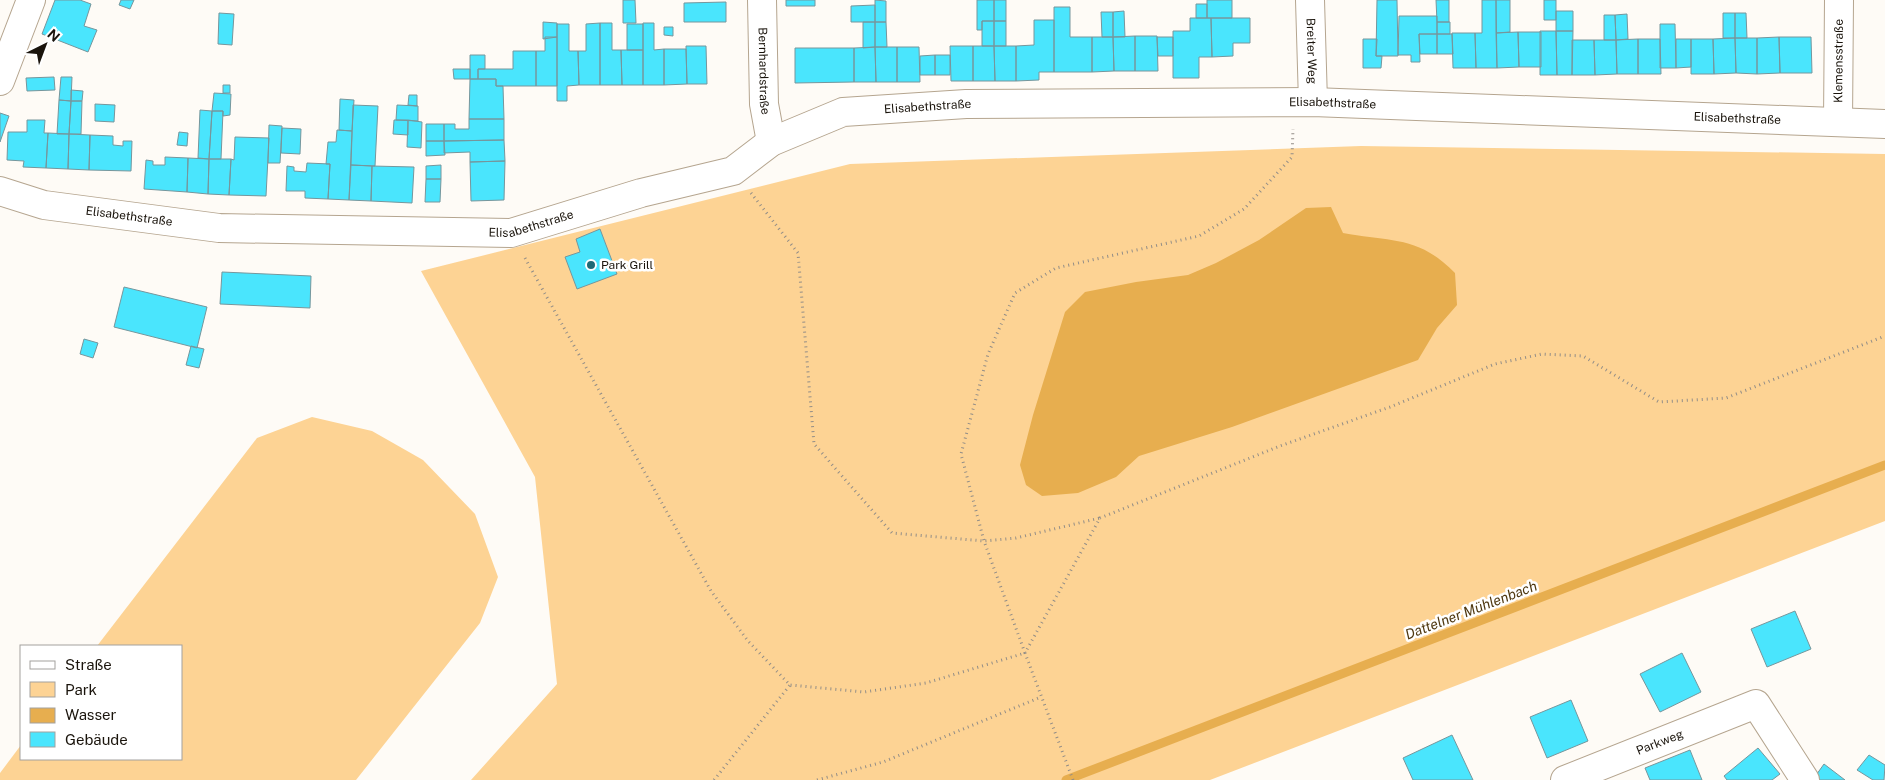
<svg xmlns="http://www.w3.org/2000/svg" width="1885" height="780" viewBox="0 0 1885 780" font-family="'Public Sans',sans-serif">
  <rect width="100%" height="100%" fill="#fefbf6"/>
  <path fill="#fdd394" d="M1361,146L1885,154V521L1210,780H471L557,684L535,477L421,271L850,164Z
    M312,417L372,431L423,460L475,514L498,577L480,623L356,780H0V773L21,745V759H181V646H97L257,438Z"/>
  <path fill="#e7ae4f" d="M1331,207L1343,233C1390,242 1418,235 1455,273L1457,305L1437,328L1418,360L1232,427L1139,456L1116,477L1078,493L1042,496L1026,485L1020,465L1033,415L1065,312L1085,292L1136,282L1188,275L1216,263L1259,240L1306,208Z"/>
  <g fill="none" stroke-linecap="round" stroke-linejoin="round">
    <path stroke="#e7ae4f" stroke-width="9" d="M1066,780L1885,465"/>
  </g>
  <path fill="#4ae5fd" stroke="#76969c" d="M55,0H80L91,4L84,26L97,30L88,52L42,34Z
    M121,0H134L130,9L119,5Z
    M623,0H635L636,23H623Z
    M786,0H815V6H786Z
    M875,0L886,1V22H875Z
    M977,0H994V21H982V30H977Z
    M994,0H1006V21H994Z
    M1207,0H1232V18H1207Z
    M1377,0H1397L1398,56H1376Z
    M1436,0H1449V22H1437Z
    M1482,0H1496L1497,68H1476L1475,33H1482Z
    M1496,0H1510V32L1496,33Z
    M1544,0H1556V20H1544Z
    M726,2V22H684V3Z
    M1196,4H1207V18H1196Z
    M875,5V22H851V6Z
    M1054,7H1070V37H1092V72H1054Z
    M1124,11L1125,37H1113V12Z
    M1556,11H1573V31H1556Z
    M1101,12H1113V37H1102Z
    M219,13L234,14L232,45L218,44Z
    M1723,13H1735V38H1723Z
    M1735,13H1746L1747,38H1735Z
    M1627,14L1628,39L1616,40L1615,15Z
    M1604,15H1615L1616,40H1604Z
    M1399,16H1437V34H1419L1420,62H1411V55H1398Z
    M1190,18H1211L1212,57H1199V78H1173V31H1190Z
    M1211,18H1250V43H1233V56L1212,57Z
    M1034,20H1054V72H1039V80L1016,81V46L1034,45Z
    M982,21H994V46H982Z
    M994,21H1006V46H994Z
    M543,22L557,23V37L543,39Z
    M863,22H875V47L863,48Z
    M875,22H886L887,47H875Z
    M1437,22H1450V34H1437Z
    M600,23V85H579L578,51H586V24Z
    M600,23H612V50H621L622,85H600Z
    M643,23H654V50L664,49V85H643Z
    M557,24H569V51H578L579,85L567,86V101H557Z
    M627,24H643V50H627Z
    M1660,24H1675L1676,68H1660Z
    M664,27H673V36L664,35Z
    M1540,31H1556L1557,75H1540Z
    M1556,31H1573L1572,75H1557Z
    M1518,32H1541V67H1519Z
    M1518,32L1519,67L1497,68L1496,33Z
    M1452,33H1475L1476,68H1453Z
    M1419,34H1437V54H1420Z
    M1437,34H1452L1453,54H1437Z
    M1135,36V71H1114L1113,37Z
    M1135,36H1157L1158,71H1135Z
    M545,37H557V86H536V51H545Z
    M1092,37H1113L1114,71L1092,72Z
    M1157,37H1173V56H1158Z
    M1779,37H1811L1812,73H1780Z
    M1779,37L1780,73L1757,74V38Z
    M1735,38L1736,73L1714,74L1713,39Z
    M1735,38H1757V74L1736,73Z
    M1363,39H1377L1376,56H1382L1381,68H1363Z
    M1638,39H1660L1661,74H1638Z
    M1638,39V74H1617L1616,40Z
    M1676,39H1691V67L1676,68Z
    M1691,39H1713L1714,74H1691Z
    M1572,40H1594L1595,75H1572Z
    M1594,40H1616L1617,74L1595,75Z
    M686,46H706L707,84H687Z
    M950,46H973V81H951Z
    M973,46H994L995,81H973Z
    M994,46H1016V81H995Z
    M875,47H897V82H876Z
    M875,47L876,82H854V48Z
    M897,47H919L920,82H897Z
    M795,48H854V82L795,83Z
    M664,49H686L687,84L664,85Z
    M621,50H643V85H622Z
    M513,51H536V86H496V79H478V69H513Z
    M470,55H485V69H478V79H470Z
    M935,55H950V75H935Z
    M935,55V75H920V56Z
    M453,69H470V79H454Z
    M54,77L55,90L27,91L26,78Z
    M61,77H72L71,101L59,100Z
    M470,79H496V86H503L504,119H469Z
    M223,85H230V93H223Z
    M71,90L83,91L82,101H71Z
    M214,93L231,94L230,115L223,116V111H212Z
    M409,95H417V106L408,105Z
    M340,99L354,100L352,131L339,130Z
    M59,100L71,101L69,134H57Z
    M71,101H82L81,134H69Z
    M95,104L115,105L114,122L95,121Z
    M353,105L378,106L375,166L351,165Z
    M397,105L418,106V121L396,120Z
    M200,110L212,111L209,159L198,158Z
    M212,111H223L221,159H209Z
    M0,113L9,116L0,142Z
    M469,119H504V140L444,141V124H455V129H469Z
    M27,120H45L44,133H48L46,168L23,167L24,161L7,160L8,132H27Z
    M394,120H408V135L393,134Z
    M408,120L422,122L421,148L407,147Z
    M426,124H444V141H426Z
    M269,125L282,126L280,163H268Z
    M282,128L301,129L300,154L281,153Z
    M337,130L352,131L349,200L328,199L330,164H326L328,142H336Z
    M179,132L188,133L187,146L177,145Z
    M48,133L69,134L68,169L46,168Z
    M69,134L90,135L89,170L68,169Z
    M90,135L113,136V145L123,146V141H132L131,171L89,170Z
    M235,137L269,138L266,196L229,195L231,159L234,160Z
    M504,140L505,161L470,162V152L444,153V141Z
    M426,141H444L445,155L426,156Z
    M165,157L188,158L187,192L144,189L146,160L153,161V165H165Z
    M188,158L209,159L208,194L187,192Z
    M209,159H231L229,195L208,194Z
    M505,161L504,200L471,201L470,162Z
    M307,163L330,164L328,199L305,198V191H286L287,166L294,167V171L306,172Z
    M351,165L372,166L371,201L349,200Z
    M441,165V179H426V166Z
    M372,166L414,167L412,203L371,201Z
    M426,179H441L440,202H425Z
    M600,229L617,274L577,289L565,257L580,252L576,239Z
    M222,272L311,276L310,308L220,304Z
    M124,287L207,307L197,348L114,327Z
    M84,339L98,343L93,358L80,354Z
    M191,346L204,349L199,368L186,365Z
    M1795,611L1811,649L1767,667L1751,629Z
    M1682,653L1701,692L1660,712L1640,674Z
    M1571,700L1588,741L1547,758L1530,717Z
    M1452,735L1473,780H1413L1403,758Z
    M1758,748L1780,774L1772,780H1727L1724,776Z
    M1690,750L1702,780H1650L1645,768Z
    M1869,755L1885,765L1884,780H1873L1857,770Z
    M1824,764L1845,780H1817L1814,778Z"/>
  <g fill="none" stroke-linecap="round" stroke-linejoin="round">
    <g stroke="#b5a58f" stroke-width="30">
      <g id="minor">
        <path id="s1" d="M762,0L764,104L771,142"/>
        <path id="s2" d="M1310,0L1313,102"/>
        <path d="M0,81L31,0"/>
        <path id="s3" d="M1838,122L1839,0"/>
        <path id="s4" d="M0,191L44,205L219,228L511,233L641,193L733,171L771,142L843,112L966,104L1313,102L1885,124"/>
        <path id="s5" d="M1565,780L1756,704L1805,780"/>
      </g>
    </g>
    <path stroke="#928d87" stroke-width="3" stroke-dasharray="1 4" stroke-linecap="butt" d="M751,193L798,253L814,444L892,533L984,541L1016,538L1100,518
      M525,258L711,591L748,641L790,685L864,692L926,683L1025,653L984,541L961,454L988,354L1015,293L1056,268L1199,236L1244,209L1292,157L1293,129
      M714,780L790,685
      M817,780L883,762L1041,697
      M1073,780L1025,653L1100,518L1280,446L1390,407L1495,364L1542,354L1583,356L1659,402L1726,398L1885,336"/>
    <use href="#minor" stroke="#fff" stroke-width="28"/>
  </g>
  <circle fill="#216a75" stroke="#fff" stroke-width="2" cx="591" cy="265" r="5"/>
  <g text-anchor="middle" stroke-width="5" stroke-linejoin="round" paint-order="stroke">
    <g font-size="12" fill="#1a140c" stroke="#fff">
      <text dy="4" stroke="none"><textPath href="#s2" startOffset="51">Breiter Weg</textPath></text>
      <text dy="4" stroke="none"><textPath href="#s3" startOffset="61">Klemensstraße</textPath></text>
      <text dy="4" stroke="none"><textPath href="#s1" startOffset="71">Bernhardstraße</textPath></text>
      <text dy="4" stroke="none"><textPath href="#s4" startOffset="1361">Elisabethstraße</textPath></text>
      <text dy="4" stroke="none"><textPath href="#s4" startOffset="956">Elisabethstraße</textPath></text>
      <text dy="4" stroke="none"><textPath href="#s4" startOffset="1766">Elisabethstraße</textPath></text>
      <text dy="4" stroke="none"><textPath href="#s4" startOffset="132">Elisabethstraße</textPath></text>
      <text dy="4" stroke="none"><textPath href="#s4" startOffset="536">Elisabethstraße</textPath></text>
      <text dy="4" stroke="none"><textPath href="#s5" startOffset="102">Parkweg</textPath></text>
    </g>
    <g font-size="12" fill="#1a140c" stroke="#fff" text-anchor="start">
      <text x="601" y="269">Park Grill</text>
    </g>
    <g font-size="14" font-style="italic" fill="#4f3810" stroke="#fff">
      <text transform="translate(1471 610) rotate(-21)" y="5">Dattelner Mühlenbach</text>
    </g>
  </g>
  <rect x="20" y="645" width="162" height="115" fill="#ffffff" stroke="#a3a19e"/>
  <rect x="30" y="661" width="25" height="8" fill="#ffffff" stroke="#a3a19e"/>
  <text x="65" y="670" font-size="15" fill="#1a140c">Straße</text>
  <rect x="30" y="682" width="25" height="15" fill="#fdd394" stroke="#a3a19e"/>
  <text x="65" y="695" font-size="15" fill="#1a140c">Park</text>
  <rect x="30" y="708" width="25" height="15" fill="#e7ae4f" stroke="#a3a19e"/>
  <text x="65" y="720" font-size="15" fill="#1a140c">Wasser</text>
  <rect x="30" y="732" width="25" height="15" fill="#4ae5fd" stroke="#a3a19e"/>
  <text x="65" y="745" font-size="15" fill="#1a140c">Gebäude</text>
  <g transform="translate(45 45) rotate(42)" stroke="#ffffff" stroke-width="4" paint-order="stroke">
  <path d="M0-4L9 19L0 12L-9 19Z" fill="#1a140c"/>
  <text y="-8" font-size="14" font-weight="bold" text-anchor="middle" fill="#1a140c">N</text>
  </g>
</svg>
